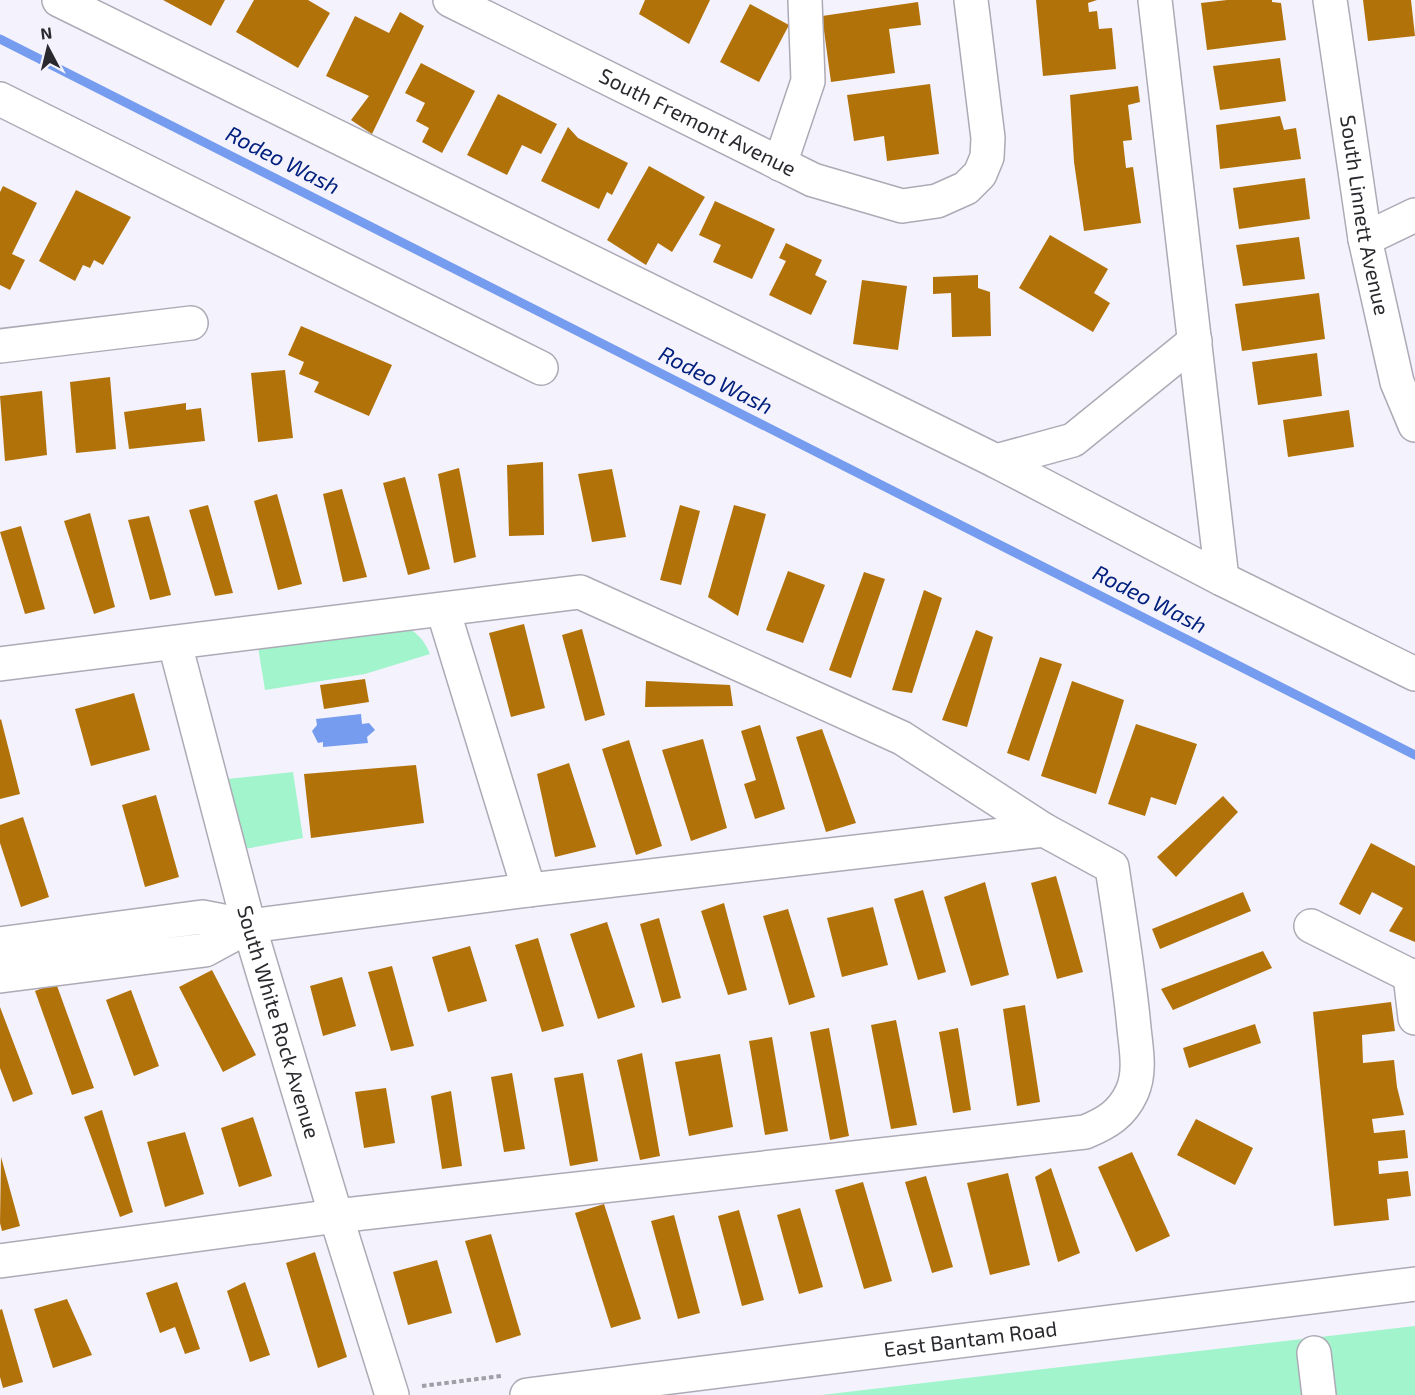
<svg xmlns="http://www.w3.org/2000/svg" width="1415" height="1395" viewBox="0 0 1415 1395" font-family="'Exo 2',sans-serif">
  <rect width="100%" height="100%" fill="#f4f2fd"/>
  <path fill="#a2f4cd" d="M401,625C416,631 424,639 430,654L365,674L265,690L257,641Z
    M293,772L303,838L245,849L227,779Z
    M1415,1326V1395H821Z"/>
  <path fill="#759cee" d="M361,714L362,724L369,723L375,730L367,737L368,743L323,747V742L318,743L312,731L317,725L316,719Z"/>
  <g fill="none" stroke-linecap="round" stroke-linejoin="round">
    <path stroke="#759cee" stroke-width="9" d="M0,39L1415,755"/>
  </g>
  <path fill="#b2720a" d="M163,0H225L211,26Z
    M254,0H308L330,13L298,68L236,32Z
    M645,0H710L689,44L639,14Z
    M1036,0H1097L1088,3L1089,12L1097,11L1099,29L1112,28L1116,69L1043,76Z
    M1227,0H1272V2L1281,3L1286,40L1207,50L1201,3Z
    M1363,0H1411L1415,36L1368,41Z
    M918,2L921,25L889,29L895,73L831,82L822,16Z
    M750,4L789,25L759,82L720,62Z
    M400,12L424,26L372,134L351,120L369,96L326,76L355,16L389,33Z
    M1280,58L1286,101L1220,110L1213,66Z
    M421,63L475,91L442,153L422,142L429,128L416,121L425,103L405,93Z
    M930,84L939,154L887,161L884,136L854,141L847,95Z
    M1138,86L1140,102L1128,105L1132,140L1123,141L1126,168L1133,167L1141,223L1084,231L1074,162L1070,95Z
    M498,94L557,124L541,154L522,145L507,175L467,155Z
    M1280,116L1284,130L1296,128L1301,159L1220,169L1216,125Z
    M568,127L578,138L628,163L612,195L607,192L599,209L541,181Z
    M649,166L705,197L672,252L658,243L646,265L607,240Z
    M1305,178L1310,219L1239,229L1233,188Z
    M3,186L37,203L12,254L25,260L10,290L0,285V192Z
    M76,190L131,217L103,265L94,260L90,268L83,265L75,281L39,261Z
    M715,201L775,229L752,279L713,262L721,245L699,235Z
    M1050,235L1108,269L1094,293L1110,303L1093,332L1019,288Z
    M1299,237L1305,279L1243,286L1236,245Z
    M786,243L822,260L815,275L827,281L811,315L769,295L786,261L779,258Z
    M978,275V288L990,292L991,336L952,337L951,293L933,294V277Z
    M862,280L907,286L898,350L853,344Z
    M1319,293L1325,339L1242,351L1235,304Z
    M301,326L392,365L369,416L314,392L319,382L299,374L304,362L288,355Z
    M1317,353L1322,396L1258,405L1252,362Z
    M285,370L293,438L258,442L251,373Z
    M110,377L116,449L76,453L70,382Z
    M42,391L47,455L5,461L0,396Z
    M186,403V410L201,408L205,441L129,449L124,412Z
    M1349,410L1354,447L1288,457L1283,420Z
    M543,462L544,535L509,536L507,465Z
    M459,468L476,557L454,563L438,474Z
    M612,469L626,537L592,542L578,474Z
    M405,477L430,569L408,575L383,483Z
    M342,489L367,577L343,582L323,494Z
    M277,494L302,584L278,590L254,501Z
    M208,505L233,593L215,596L189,510Z
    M680,505L700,511L681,585L660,580Z
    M734,505L766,514L738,616L708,597Z
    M90,513L115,607L94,614L64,521Z
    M149,516L171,595L150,600L128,520Z
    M21,526L45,609L25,614L0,532Z
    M788,571L825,585L803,643L766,630Z
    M864,572L885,579L851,678L829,670Z
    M924,590L942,598L912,693L892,690Z
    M524,624L545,708L511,717L489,633Z
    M582,629L605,715L585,721L562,635Z
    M976,630L993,637L967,727L942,720Z
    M1040,657L1062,664L1029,761L1007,753Z
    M365,679L369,702L324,709L320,685Z
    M646,681L730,685L733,706L645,707Z
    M1072,681L1124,700L1096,794L1041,776Z
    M134,693L150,750L91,766L75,709Z
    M1,719L20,794L0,799V720Z
    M1136,724L1197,744L1176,805L1151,797L1145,816L1108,804Z
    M760,725L785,809L755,819L744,784L756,780L741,731Z
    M822,729L856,823L826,832L796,737Z
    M703,739L727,828L691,841L662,750Z
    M629,740L662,846L636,855L602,749Z
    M569,763L596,847L555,857L537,774Z
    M416,765L424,823L311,838L304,774Z
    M156,795L179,877L145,887L122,805Z
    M1223,796L1238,812L1176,877L1157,857Z
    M23,817L49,897L21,907L0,843V825Z
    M1371,843L1415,866V942L1389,931L1403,908L1372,892L1360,915L1339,904Z
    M1056,876L1083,972L1057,979L1031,883Z
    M985,882L1009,975L971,986L944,897Z
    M923,890L946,972L918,980L894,899Z
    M1243,892L1251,911L1160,949L1152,929Z
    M724,903L747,990L728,995L701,911Z
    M873,907L888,965L842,977L827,918Z
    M788,909L815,997L789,1005L763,916Z
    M659,918L681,998L662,1003L640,924Z
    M607,922L635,1007L598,1019L570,934Z
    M538,938L564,1026L542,1032L515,945Z
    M470,946L487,1001L448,1012L432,957Z
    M1263,951L1272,968L1173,1010L1161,989Z
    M392,966L414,1046L391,1051L368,972Z
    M212,970L256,1055L223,1072L179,987Z
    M342,977L356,1026L323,1036L310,986Z
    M56,983L94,1088L72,1095L35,991Z
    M131,990L159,1066L134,1076L106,1000Z
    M1391,1002L1395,1031L1362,1035L1363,1063L1394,1060L1397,1087L1404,1115L1372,1119L1374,1133L1405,1130L1408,1158L1378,1161L1379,1174L1408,1171L1411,1196L1387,1199L1389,1220L1334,1226L1313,1012Z
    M1025,1005L1040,1102L1017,1106L1003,1009Z
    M0,1007L33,1094L13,1102L0,1068Z
    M896,1020L917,1125L891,1129L871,1025Z
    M1255,1024L1261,1043L1189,1068L1183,1048Z
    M829,1028L849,1136L830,1140L810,1032Z
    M958,1028L971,1110L953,1113L939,1032Z
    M772,1037L788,1131L765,1135L749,1041Z
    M642,1053L660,1156L640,1160L617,1060Z
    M720,1054L733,1127L689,1136L675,1062Z
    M512,1073L525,1149L504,1152L491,1077Z
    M583,1073L598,1161L570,1166L554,1078Z
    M386,1088L395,1143L364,1148L355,1092Z
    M451,1091L462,1166L442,1169L431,1096Z
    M102,1110L133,1212L120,1217L84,1117Z
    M253,1117L272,1176L239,1187L221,1128Z
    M1196,1119L1253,1148L1235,1185L1177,1155Z
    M185,1132L204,1194L165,1207L147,1142Z
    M1132,1152L1170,1236L1136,1252L1098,1167Z
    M1,1157L20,1226L2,1231L0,1223Z
    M1051,1168L1080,1253L1058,1262L1035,1177Z
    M1008,1173L1030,1265L990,1275L967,1183Z
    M926,1176L953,1267L932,1273L905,1182Z
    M863,1182L892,1281L864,1289L835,1190Z
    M604,1204L641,1319L611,1328L575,1213Z
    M800,1208L823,1287L799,1294L777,1215Z
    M739,1210L764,1300L742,1306L718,1216Z
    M674,1215L700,1313L678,1319L651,1221Z
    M491,1234L521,1335L496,1343L465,1241Z
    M315,1252L347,1357L318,1368L286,1263Z
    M437,1260L452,1313L408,1325L393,1272Z
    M177,1282L200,1349L185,1354L175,1327L160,1333L146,1293Z
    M245,1282L270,1355L250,1362L227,1291Z
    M67,1299L92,1355L53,1368L34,1309Z
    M2,1309L23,1382L3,1388L0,1377V1310Z"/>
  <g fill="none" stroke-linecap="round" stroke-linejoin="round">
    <g stroke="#adaab5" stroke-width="36">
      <g id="minor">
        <path d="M59,0L996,461L1222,579L1415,674"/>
        <path id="s1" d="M450,0L813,180L902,206L937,201L966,188L980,174L987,157L988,138L971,0"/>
        <path d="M1155,0L1222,579"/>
        <path id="s2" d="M1330,0L1365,239L1397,382L1415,425"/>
        <path d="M0,99L541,368"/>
        <path d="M780,164L808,81L805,0"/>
        <path d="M1365,239L1415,215"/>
        <path d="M0,346L191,323"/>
        <path d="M996,461L1073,440L1195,341"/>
        <path d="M443,610L529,890"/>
        <path id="s3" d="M175,644L249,926L336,1216L392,1395"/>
        <path d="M0,664L580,592L902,738L1044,830L1112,867C1120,921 1129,974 1134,1028C1136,1048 1141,1072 1132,1092C1122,1114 1107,1123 1085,1132L336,1216L0,1261"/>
        <path d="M249,926L529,890L1044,830"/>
        <path d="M1311,926L1415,978"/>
        <path d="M0,944L202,917L249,926L205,950L0,976"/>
        <path d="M1410,975L1415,1018"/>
        <path d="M1314,1353L1319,1395"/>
        <path id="s4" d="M527,1395L1415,1284"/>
      </g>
    </g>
    <path stroke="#a09fa7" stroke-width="4" stroke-dasharray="4.5 3" stroke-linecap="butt" d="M422,1386L501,1376"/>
    <use href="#minor" stroke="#fff" stroke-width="33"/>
  </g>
  <g text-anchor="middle" stroke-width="4.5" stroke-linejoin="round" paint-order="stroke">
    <g font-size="21" fill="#2a292e" stroke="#f4f2fd">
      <text dy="7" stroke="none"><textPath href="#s1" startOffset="276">South Fremont Avenue</textPath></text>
      <text dy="7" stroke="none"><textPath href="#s2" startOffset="218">South Linnett Avenue</textPath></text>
      <text dy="7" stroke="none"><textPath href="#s3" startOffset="392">South White Rock Avenue</textPath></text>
      <text dy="7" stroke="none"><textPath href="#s4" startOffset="447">East Bantam Road</textPath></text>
    </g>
    <g font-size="22" font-style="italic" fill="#02207d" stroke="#f4f2fd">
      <text transform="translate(283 160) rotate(27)" y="8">Rodeo Wash</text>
      <text transform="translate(716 380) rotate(27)" y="8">Rodeo Wash</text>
      <text transform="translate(1150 599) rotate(27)" y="8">Rodeo Wash</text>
    </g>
  </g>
  <g transform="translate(48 48) rotate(353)" stroke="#f4f2fd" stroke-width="4.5" paint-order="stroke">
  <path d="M0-4.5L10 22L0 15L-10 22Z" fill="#2a292e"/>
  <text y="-9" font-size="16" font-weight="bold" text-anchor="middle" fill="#2a292e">N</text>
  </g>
</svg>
